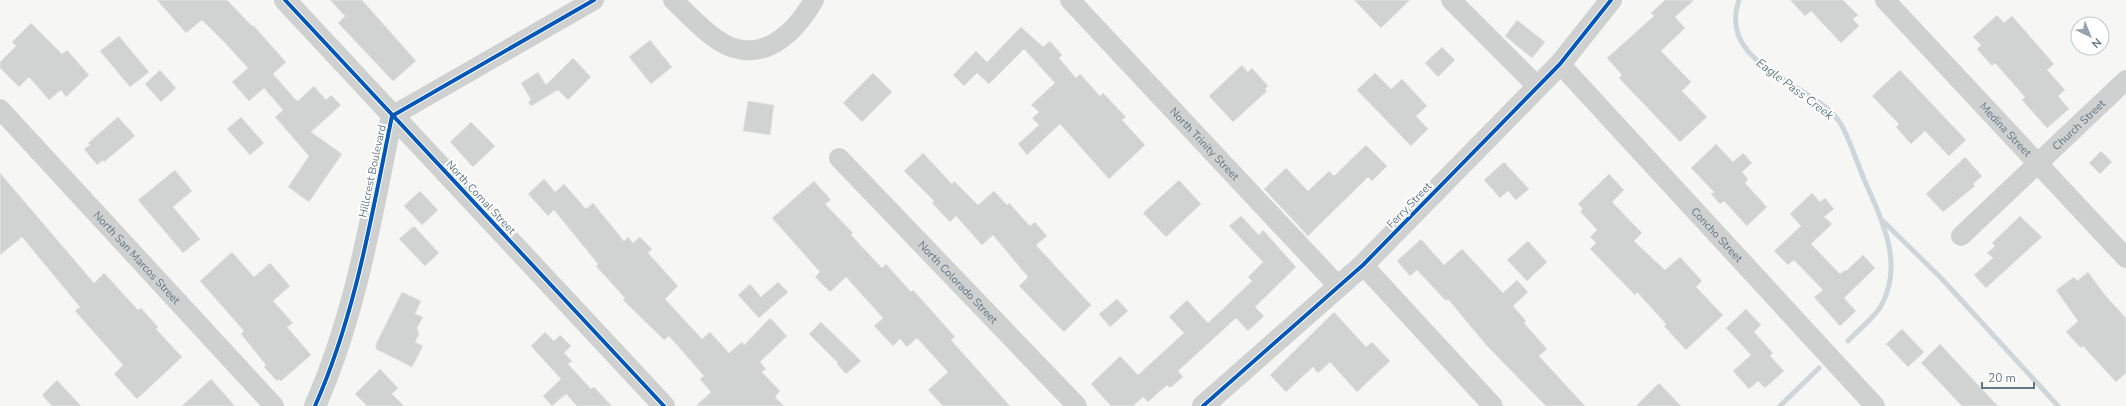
<svg xmlns="http://www.w3.org/2000/svg" width="2126" height="406" viewBox="0 0 2126 406" font-family="'Nunito Sans',sans-serif">
  <rect width="100%" height="100%" fill="#f6f6f4"/>
  <g fill="none" stroke-linecap="round" stroke-linejoin="round">
    <path stroke="#cfd6d9" stroke-width="5" d="M1739,0C1716,65 1810,82 1839,121C1847,132 1858,165 1864,179C1881,219 1905,263 1881,306C1875,317 1857,331 1848,341
      M1883,221L1942,279L2058,406
      M1780,406L1819,368"/>
  </g>
  <path fill="#d1d2d2" stroke="#e5e5e4" d="M157,0H227L252,26L253,25L286,62L273,74L295,99L298,101L314,86L326,100L331,95L341,105L311,132L342,154L309,202L288,187L309,156L275,117L283,110L264,88L249,101L232,82L248,68L225,43L202,20L186,33Z
    M330,0H362L416,61L393,81L338,23L345,16Z
    M1354,0H1410L1381,28Z
    M1665,0H1694L1675,17L1685,28L1661,51L1691,82L1682,91L1707,117L1680,142L1619,78L1622,75L1607,58L1654,16L1651,13Z
    M1790,0H1843L1858,15L1853,19L1859,26L1841,43L1811,11L1805,16Z
    M1997,15L2004,23L2012,16L2054,64L2047,70L2065,90L2058,96L2069,109L2047,128L2022,100L2025,97L1995,63L1992,66L1977,49L1981,45L1973,37Z
    M1517,20L1545,42L1532,58L1505,36Z
    M31,23L62,54L67,50L89,75L66,97L61,90L49,100L29,77L19,87L0,68V62L16,46L12,42Z
    M1021,27L1043,47L1050,41L1062,55L1059,58L1076,78L1080,74L1100,96L1103,93L1126,117L1122,120L1145,145L1109,179L1060,124L1027,155L1018,144L1039,125L1032,118L1039,112L1031,105L1055,83L1024,49L989,84L977,73L964,86L953,75L976,51L987,62Z
    M119,36L149,72L130,87L100,51Z
    M650,40L672,67L651,84L629,57Z
    M1442,47L1455,60L1438,77L1425,63Z
    M573,58L591,77L568,100L558,90L531,106L528,102L531,100L521,83L538,72L546,85Z
    M1242,65L1248,72L1252,68L1268,86L1265,89L1267,91L1233,122L1209,96Z
    M160,70L176,88L161,102L145,84Z
    M1900,70L1966,140L1949,156L1925,131L1911,144L1896,127L1899,124L1872,96Z
    M873,73L892,92L862,122L843,103Z
    M1375,73L1391,89L1402,79L1427,106L1416,116L1428,129L1411,146L1357,90Z
    M748,101L774,105L770,135L743,131Z
    M118,117L135,136L104,162L103,160L97,165L84,149L90,145L88,143Z
    M241,117L264,143L250,155L227,129Z
    M471,122L495,146L473,167L450,142Z
    M1716,144L1733,162L1743,153L1752,163L1742,172L1748,179L1745,183L1767,207L1747,226L1724,201L1720,204L1711,194L1714,192L1691,168Z
    M1366,145L1387,166L1372,181L1368,177L1308,236L1264,189L1286,168L1308,191L1329,171L1334,176Z
    M2101,151L2112,162L2100,174L2089,163Z
    M923,153L952,184L954,181L978,205L994,191L1007,205L1009,203L1030,226L1035,222L1047,236L1036,245L1091,305L1064,332L1019,286L1028,277L993,235L982,245L956,216L950,222L932,203L934,201L904,171Z
    M1965,157L1982,176L1973,184L1975,186L1943,212L1926,194Z
    M1504,162L1529,189L1516,200L1508,191L1500,198L1484,180Z
    M175,170L192,191L173,207L200,239L183,253L138,200Z
    M0,173L94,283L104,273L138,310L141,308L158,327L156,329L182,357L137,399L114,374L123,365L75,311L80,307L22,237L0,255Z
    M1609,174L1624,190L1612,202L1642,233L1634,241L1665,270L1680,257L1702,281L1696,287L1723,315L1686,350L1664,326L1666,324L1637,292L1635,295L1590,249L1596,243L1590,237L1597,230L1580,211L1583,209L1578,204Z
    M544,179L555,192L564,184L586,209L593,203L624,241L628,237L633,243L640,237L652,249L648,253L678,286L665,299L702,339L710,332L729,353L742,342L744,345L770,318L787,336L760,362L766,369L762,372L780,391L775,397L784,406H696L711,392L700,379L704,376L669,336L664,340L623,300L625,298L596,266L598,264L554,210L548,216L528,194Z
    M1179,180L1201,204L1166,237L1143,213Z
    M814,181L831,200L825,204L853,233L851,235L882,268L886,264L911,292L913,290L931,310L955,337L951,340L1010,406H943L928,390L948,372L917,338L907,347L900,339L893,346L874,326L883,318L846,277L830,292L815,277L820,272L772,218Z
    M420,191L438,210L422,225L404,206Z
    M1812,193L1820,202L1825,198L1834,209L1824,217L1832,224L1811,244L1840,274L1845,270L1846,271L1863,255L1875,268L1844,298L1856,311L1840,326L1814,297L1823,290L1794,260L1788,265L1774,251L1801,226L1790,214Z
    M1241,216L1259,235L1263,230L1296,267L1255,307L1264,316L1248,331L1236,318L1178,371L1183,377L1170,388L1167,385L1148,402L1143,397L1133,406H1111L1091,384L1120,356L1138,375L1184,333L1169,317L1187,300L1208,323L1252,281L1248,277L1263,262L1229,226Z
    M2020,216L2042,237L1986,288L1974,275L1993,258L1987,253L1995,246L1992,243Z
    M414,226L439,253L425,266L399,239Z
    M1421,239L1444,265L1462,249L1503,293L1517,280L1528,292L1513,306L1526,321L1524,323L1547,349L1539,356L1585,406H1546L1487,346L1448,299L1446,301L1417,270L1410,276L1397,261Z
    M1528,241L1547,262L1527,281L1507,260Z
    M232,252L254,277L270,263L290,286L273,301L293,323L287,327L311,355L281,381L279,379L277,381L264,367L266,365L241,334L244,331L200,281Z
    M2088,272L2105,295L2126,318V373L2116,382L2083,346L2081,348L2066,332L2078,321L2056,290L2074,277L2077,281Z
    M778,282L788,292L759,318L738,295L750,284L761,297Z
    M402,292L421,301L415,314L423,317L417,328L419,334L415,342L423,346L412,367L376,349V344Z
    M1117,299L1128,311L1110,327L1099,314Z
    M1746,309L1761,325L1754,332L1773,353L1770,356L1784,371L1765,388L1758,381L1749,389L1733,371L1751,355L1726,328Z
    M1334,312L1366,347L1372,342L1390,361L1357,392L1330,362L1318,373L1313,367L1286,392L1270,375Z
    M821,322L861,361L846,374L837,364L838,363L809,334Z
    M1902,329L1924,352L1908,367L1886,344Z
    M545,332L554,341L560,335L571,346L564,353L572,361L568,364L591,389L594,387L612,406H577L566,394L552,406L543,396L561,379L531,346Z
    M1940,344L1980,387L1998,406H1962L1921,363Z
    M380,369L398,388L392,394L404,406H367L355,394Z
    M211,379L235,406H182Z
    M57,380L81,406H52L42,395Z
    M1659,383L1681,406H1636Z"/>
  <g fill="none" stroke-linecap="round" stroke-linejoin="round">
    <g stroke="#cfd1d1" stroke-width="20">
      <path d="M673,0C689,15 713,42 734,48C770,59 798,28 814,0"/>
      <path id="s1" d="M1070,0L1339,287"/>
      <path d="M1451,0L1538,87"/>
      <path id="s2" d="M1885,0L2126,258"/>
      <path id="s3" d="M1560,64L1875,406"/>
      <path id="s4" d="M0,109L274,406"/>
      <path d="M392,116L594,0"/>
      <path id="s5" d="M839,158L1077,406"/>
      <path id="s6" d="M1961,236L2126,80"/>
      <path d="M1363,265L1493,406"/>
    </g>
    <path stroke="#cfd1d1" stroke-width="22" d="M285,0L664,406
      M315,406C356,314 372,213 392,116
      M1203,406L1363,265L1560,64L1611,0"/>
    <g stroke="#fff" stroke-width="6">
      <path id="cycleway" d="M285,0L664,406
        M315,406C356,314 372,213 392,116L594,0
        M1203,406L1363,265L1560,64L1611,0"/>
    </g>
    <use href="#cycleway" stroke="#0057b8" stroke-width="4"/>
  </g>
  <g text-anchor="middle" stroke-width="4" stroke-linejoin="round" paint-order="stroke">
    <g font-size="11" fill="#647786" stroke="#fff">
      <text dy="4" stroke="none"><textPath href="#s6" startOffset="162">Church Street</textPath></text>
      <text dy="4" stroke="none"><textPath href="#s2" startOffset="177">Medina Street</textPath></text>
      <text dy="4" stroke="none"><textPath href="#s1" startOffset="197">North Trinity Street</textPath></text>
      <text transform="translate(372 171) rotate(-78)" y="4">Hillcrest Boulevard</text>
      <text transform="translate(481 197) rotate(47)" y="4">North Comal Street</text>
      <text transform="translate(1409 205) rotate(-46)" y="4">Ferry Street</text>
      <text dy="4" stroke="none"><textPath href="#s3" startOffset="232">Concho Street</textPath></text>
      <text dy="4" stroke="none"><textPath href="#s4" startOffset="202">North San Marcos Street</textPath></text>
      <text dy="4" stroke="none"><textPath href="#s5" startOffset="172">North Colorado Street</textPath></text>
    </g>
    <g font-size="12" font-style="italic" fill="#607982" stroke="#fff">
      <text transform="translate(1795 89) rotate(37)" y="4">Eagle Pass Creek</text>
    </g>
  </g>
  <g transform="translate(2090 36) rotate(137)"><circle r="19" fill="#ffffff" stroke="#c1c9cf"/>
  <path d="M0-3L7 15L0 10L-7 15Z" fill="#97a3ac"/>
  <text y="-6" font-size="11" font-weight="bold" text-anchor="middle" fill="#647786">N</text>
  </g>
  <path d="M1982 382v6h52v-6" fill="none" stroke="#647786" stroke-width="2"/>
  <text x="1988" y="382" font-size="12" fill="#647786" stroke="#ffffff" stroke-width="3" paint-order="stroke">20 m</text>
</svg>
